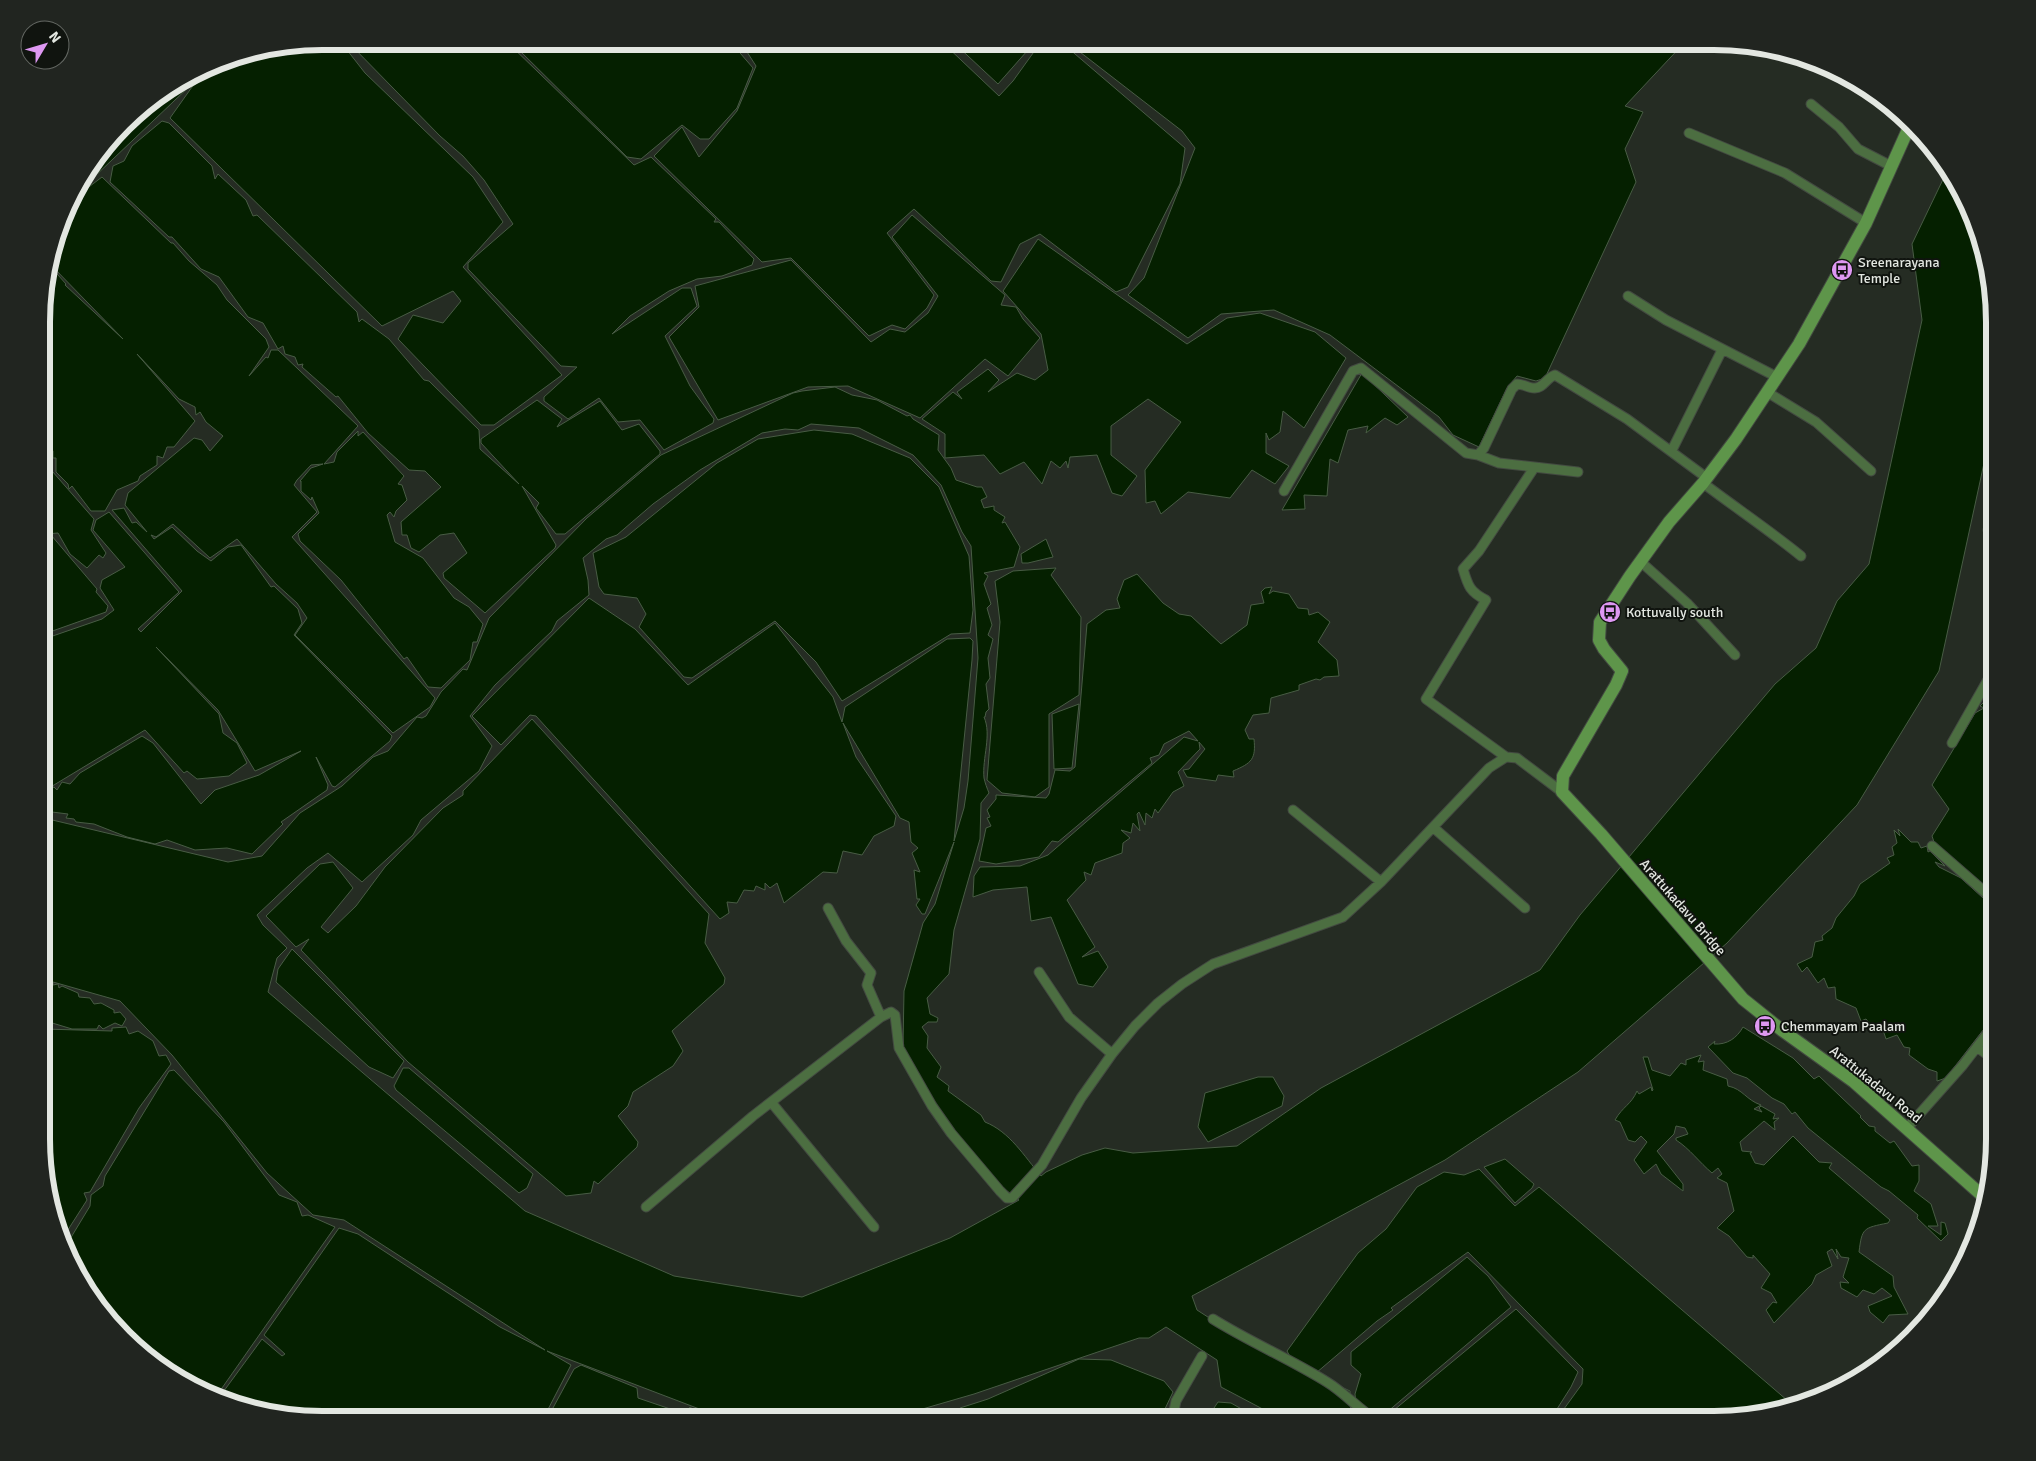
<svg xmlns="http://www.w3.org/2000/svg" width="2036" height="1461" viewBox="0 0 2036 1461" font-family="Signika,sans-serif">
  <rect width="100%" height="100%" fill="#252c23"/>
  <path fill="#052000" stroke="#485c44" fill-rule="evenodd" d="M322,41H340L365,73L473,177L503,222L463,267L562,375L494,425H481L398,339L413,315L443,323L461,301L453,291L382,326L170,118L192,87L221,61Z
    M347,41H506L634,165L651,157L716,219L714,222H719L754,259L752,265L722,276L697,279L669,291L630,316L612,334L682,288H691L697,306L665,336L690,386L714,419L713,423L664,450L640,420L618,422L599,398L568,419L544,401V397L577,367L561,366L468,269V263L513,224L484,180L463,156L440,136Z
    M510,41H733L734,46L753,68L737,108L709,139H700L682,125L641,159L627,157Z
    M740,41L942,42L999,96L1013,81L1041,42H1061L1185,148L1180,184L1128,287L1116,292L1040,234L1020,244L1001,282L991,281L914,209L887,233L934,295L927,308L905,329L892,325L869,336L791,258L762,262L654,156L682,127L699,157L737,111L756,66Z
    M953,42H1035L998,84Z
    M1067,42H1685L1625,106L1643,112L1625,149L1636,182L1545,378L1536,381L1517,376L1507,388L1479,447L1453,435L1439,417L1330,335L1274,310L1221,314L1188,338L1128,295L1144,278L1195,148L1182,131Z
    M214,63L72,198L70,199L137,111Z
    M162,121L169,123L212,166L215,179L218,174L246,200L253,216L257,215L357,312L359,322L362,319L389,339L424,380L429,381L479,430L480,449L519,484L481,443V439L537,400L562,419L557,427L600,401L622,430L639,424L660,451V454L565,534H556L536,508L539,503L522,486L556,545L555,548L485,613L444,578L443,573L467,553L454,533L440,535L419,552L411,548L407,535H402L401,522L441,487L425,471L409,470L368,433L338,396L336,397L302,367L303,364L298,365L295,357L285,354L283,346L278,349L263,323L248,317L219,277L201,269L172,237H169L110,182L113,166L124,161L132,146Z
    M1948,169L1966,198L1994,304V417L1939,671L1857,805L1727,943L1578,1072L1445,1160L1192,1296L1197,1310L1245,1341L1350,1391L1351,1420H1290L1274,1415L1221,1387L1217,1360L1166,1327L1149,1338H1139L974,1394L888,1419H822L702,1410L547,1351L571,1365L543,1419H304L218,1399L262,1339L282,1356L285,1354L264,1335L339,1228L358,1234L500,1327L545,1350L344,1220L313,1215L267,1173L172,1055L120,1001L53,982V985L58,984L59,988L62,986L78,993L79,997L90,998L94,1004L101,1003L114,1010V1013L120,1012L126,1019L122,1026L115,1023L103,1029L99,1025L97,1029H72L49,1022L46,1026H44V980L47,981L44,979V818L228,862L262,856L300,813L342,786L373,757L388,751L417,717L422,718L426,716L441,692L463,669L467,670L489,618L587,518L661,455L793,393L802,391L835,387L852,395L877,400L907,416L910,415L913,419L939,435L938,450L951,468L956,480L977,487H982L987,497L981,500L984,508L994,506V510L1005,517L1002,523L1005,522L1020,547L1014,567L984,573L988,576L984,584L991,604L987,608L992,625L988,635L993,639L988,658L990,678L986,684L989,709L986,712L985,717H984C992,735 982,758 984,778C985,783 987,788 989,793L981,803L980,839L954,930L949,974L927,998L930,1014L938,1018L937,1022H928L922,1027L928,1036L927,1048L941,1067L937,1077L949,1086L948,1091L981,1115L985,1122C1010,1132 1024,1156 1041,1176L1046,1172L1082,1155L1105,1148L1133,1153L1237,1146L1321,1088L1540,970L1580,915L1775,684L1816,648L1837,601L1869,564L1922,320L1912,244ZM811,424L859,428L913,455L941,485L962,532L971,546L978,658L968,781L964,808L954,841L972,660L973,641L970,638L947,639L845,707L842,722L833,697L775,623L688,685L635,629L589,598L472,716L501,745L530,715L536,716L720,919L729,913L727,902L737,903L744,890L754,891L756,886L765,890V883L770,888L777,883L784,903L823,872L837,873L843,851L862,855L874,836L894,826L896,816L856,757L843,723L900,818L909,822L911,842L918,848L912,853L920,872L914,870L917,899H920L916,905L922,914H925L954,842L935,904L923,923L904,991L903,1046L946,1122L1003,1188L1019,1200L950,1238L802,1297L674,1276L525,1211L268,992L277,958L287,948L263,925L257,915L307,868L328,853L362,882L413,835L421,820L479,771L492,746L470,716L495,685L552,631L557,621L589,595L588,580L583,558L606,539L617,535L653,504L700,470L762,433L785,429L798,430Z
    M102,177L171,243H173L189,261L217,285L227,300L266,339L269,347L249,376L266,357L268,358L271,350H278L358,426L324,464L334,462L337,452L358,431V436L363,432L404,476L398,484L402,485L407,500L396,511L394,517L390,512L387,515L395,542L423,558L454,598L469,607L483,624L477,642H473L470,660L441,688L428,687L407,657L404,659L341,580L300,541L298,534L319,513L312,497L311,500L301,491V481H300L311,468L323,464L311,465L297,480L294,485L317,512L292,537L435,698L430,707L393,733L295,635L307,618L297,603L276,584L237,539L210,558L173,524L156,537L151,535L154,539L172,527L197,551L211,561L228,547L241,545L271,587L274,586L298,609L302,623L294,635L392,736L390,741L335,787L332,786L316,757L328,785L327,790L281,822L283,824L252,854L227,848L195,850L167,840L155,844L127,837L94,824L76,822L74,819L66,818L68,814L44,811V793L54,787L57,790L62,782L70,784L80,773L142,736L153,743L201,804L215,790L259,775L301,751L255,771L218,710L156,647L219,714L223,733L237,743L247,763L229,776L197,779L187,771L184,773L145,730L44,791V639L102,619L114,610L100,588L102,580L125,567L93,530L96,520L109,512L179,592L138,629L141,632L182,591L112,510L124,508L132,523L136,522L147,532L125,505L128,493L194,438L202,440L210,451L223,436L206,422L200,412L196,415L195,407L179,399L137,354L195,421L174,447H167L163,458L157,456V465L140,476L138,481L117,490L105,511H91L72,486L69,489L68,484L56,472V458H53V451L44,440V286L50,266L66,284L65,285L123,339L50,264L69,202Z
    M912,215L1005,295L1001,305L1016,307L1023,319L1040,338L1008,376L985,359L920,418L848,386L808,387L718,420L669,337L699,307L695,286L791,260L871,342L890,329L905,332L928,313L938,296L892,237Z
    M1038,239L1187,344L1227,318L1260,313L1315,332L1346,358L1304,428L1283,411L1280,432L1269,440L1266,433V453L1289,466L1275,484L1252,470L1230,498L1188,492L1161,514L1155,501L1146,503L1145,470L1181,422L1148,399L1111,426V455L1137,476L1122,496L1112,493L1097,455L1070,457L1068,468L1066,461L1060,468L1051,461L1042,484L1024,462L1000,474L984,455L945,458V434L922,419L953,392L962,399L957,392L988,369L999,380L988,392L1017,373L1035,380L1048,370L1041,334L1003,291Z
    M1362,373L1408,417L1397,425L1385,418L1366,433L1368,426L1348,430L1338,463L1330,459L1327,496L1304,495L1305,509L1282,510Z
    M814,430L852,434L910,458L939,487L969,556L973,610L970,633L951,634L842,701L816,662L775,621L692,678L684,677L639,627L646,614L637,598L604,594L599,587L593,553L626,537L717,463L758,439Z
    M44,445L47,449L52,471L94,519L91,530L106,553L103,558L99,555L87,568L70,554L58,533L46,534L51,535L97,589L96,592L108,606L106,612L44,634Z
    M1046,539L1053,557L1028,563H1022L1021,554Z
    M1056,568L1051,575L1081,617L1079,695L1049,714V787L1035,797L1002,793L987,780L1000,622L995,581L1013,571Z
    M1137,574L1163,603L1179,614L1191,616L1221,644L1247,625L1251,605L1264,603L1261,592L1265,588L1272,587L1269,594L1273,591L1289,594L1298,608L1308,609L1309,615L1318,612L1330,622L1318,642L1337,660L1339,676L1324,677L1320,680L1316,679L1299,685V690L1271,698L1269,713L1253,715L1245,730L1249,739H1254C1256,759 1252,763 1233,771L1234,777L1218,775L1216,781L1187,777L1183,770L1189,769L1205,749L1199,742L1200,749L1178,772L1184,786L1173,792L1158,813L1155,809L1152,818L1146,813L1145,825L1139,812L1137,814L1140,831L1133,823L1131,833L1121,830L1130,838L1123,843L1122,853L1095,863L1091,875L1084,872L1086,880L1067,900L1095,947L1082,957L1098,951L1108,967L1093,987L1078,984L1051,917L1031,921L1027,887L993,890L973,897L974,876L980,867L1020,866L1048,855L1184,737L1198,741L1189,731L1164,744L1159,755L1150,758L1152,763L1058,842L1052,841L1039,857L996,864L979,861L986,828L991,826L987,818L990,817L987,810L996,799V795L1046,798L1049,794L1055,770L1070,771L1075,767L1087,624L1106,610L1120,608L1117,599L1124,580Z
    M1994,679V895L1952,862L1943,849L1936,848L1932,836L1949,809L1932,785L1975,713L1984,708L1980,706L1985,701V693Z
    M1079,704L1072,768L1054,769L1052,714Z
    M532,719L709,914L705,943L725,978L724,984L672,1031L683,1051L673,1066L633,1092L628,1106L618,1116L638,1142L637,1147L598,1184L594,1181L591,1193L566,1196L408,1062L301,950L309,939L296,947L266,916L320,864L333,862L353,888L321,927L328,933L356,906L385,867L443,808L463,795V791Z
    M1898,829L1911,842H1918L1921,848L1927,846L1928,852L1930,851L1945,866L1935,862L1939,867L1961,878L1994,908V1016L1946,1078L1937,1081V1072L1928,1069L1909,1055L1910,1048L1904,1047L1897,1035L1886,1039L1882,1027L1875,1029L1866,1019L1861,1021L1856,1008L1836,999L1835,987L1828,988L1824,978L1818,983L1807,967L1802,972L1797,964L1812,957L1815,942L1823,940L1822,936L1832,928L1836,918L1854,896L1860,884L1890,863L1887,858L1894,855L1892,847L1897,843L1894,830L1900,836Z
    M292,949L404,1061L393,1078L369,1067L276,982L278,969Z
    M126,1027L129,1034L138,1031L153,1041L159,1056L166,1055L171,1064L139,1108L90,1192L84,1193L87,1200L64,1236L44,1175V1029L112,1031V1028Z
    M1743,1027L1793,1058L1814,1079L1819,1076L1861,1116L1860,1117L1869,1126L1875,1127V1131L1890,1143L1894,1141L1912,1166L1919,1165V1181L1914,1191L1931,1204L1938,1226H1928L1941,1235V1222L1945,1223L1948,1234L1941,1241L1917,1218L1918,1215L1889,1191L1881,1187L1808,1128L1795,1112L1792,1114L1784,1104L1772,1098L1747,1078L1733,1073L1708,1047L1715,1041L1714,1044C1727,1045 1737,1038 1743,1027Z
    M1701,1055L1698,1062L1704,1061L1703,1070L1727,1079L1728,1086C1743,1089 1746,1100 1761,1105L1754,1109L1762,1112L1759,1108L1761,1106L1775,1114L1773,1119L1779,1118L1774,1122L1775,1130L1764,1121L1740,1142L1742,1151L1752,1152L1750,1153L1755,1163L1764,1165L1793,1136L1819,1162L1832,1163L1829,1168L1890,1220L1888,1223C1863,1228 1862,1228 1859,1252L1893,1276L1894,1287L1908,1314L1889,1315L1883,1323L1870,1312L1868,1306L1892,1296L1882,1288L1874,1294L1863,1290L1857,1297L1841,1288L1840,1282L1849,1283L1843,1277L1849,1258L1841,1257L1836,1249L1838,1259L1832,1249L1827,1252L1832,1266L1816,1275L1812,1284L1774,1323L1766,1310L1773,1302L1777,1303L1771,1293L1761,1288L1770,1274L1753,1255V1258L1747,1257L1729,1236L1717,1228L1734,1211L1727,1183L1717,1178L1722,1174L1718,1168L1712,1173C1699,1162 1690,1149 1676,1140V1138L1688,1134L1685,1128L1676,1126L1674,1134L1657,1151L1683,1184V1191L1661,1174L1656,1164L1644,1174L1634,1160L1647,1142L1641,1136L1635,1142L1628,1140L1620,1122L1615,1120C1623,1106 1631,1105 1637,1091L1639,1094L1651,1087L1652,1091L1653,1090L1643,1057H1648L1652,1070L1670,1076L1681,1063L1686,1065V1060Z
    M403,1068H409L533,1174L527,1188L519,1193L396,1090L394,1086Z
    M174,1070L224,1122L279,1195L297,1202L302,1216L308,1215L335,1227L215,1398L151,1362L79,1279L67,1244L90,1206L91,1195L103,1186L105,1176L169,1071Z
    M1258,1077H1273L1284,1096L1282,1106L1208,1142L1198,1127L1205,1093Z
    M1505,1159L1534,1184L1532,1188L1515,1203L1484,1167Z
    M1479,1169L1515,1206L1539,1187L1795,1407L1786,1410L1714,1420H1556L1582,1384L1583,1369L1468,1252L1391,1308L1393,1310L1377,1321L1316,1373L1293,1362L1287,1351L1358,1253L1386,1229L1417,1187L1444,1172L1464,1175Z
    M1467,1257L1488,1276L1511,1307L1380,1418L1356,1405L1355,1394L1361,1374L1351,1365V1352Z
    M1516,1309L1578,1372L1571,1387L1550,1420H1382Z
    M1079,1359L1111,1360L1164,1381L1173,1392L1163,1413L1162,1420L955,1419L960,1408L988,1399Z
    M581,1365L637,1388L638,1398L685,1414L690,1407L697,1412L749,1419H547L574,1369Z
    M1218,1402L1231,1403L1261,1420H1206Z
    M945,1409L950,1413L948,1419H898Z"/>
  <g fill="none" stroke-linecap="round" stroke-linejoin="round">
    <g stroke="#434a41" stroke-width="11">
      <path id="street" d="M1811,104L1839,127L1858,149L1891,166
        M1689,133L1785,173L1866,223
        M1628,296L1666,320L1777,377
        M1767,392L1816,422L1871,471
        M1672,450L1722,350
        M1478,455L1499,463L1578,472
        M1703,483C1736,508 1769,530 1801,556
        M1284,491L1353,371L1361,368L1466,453L1478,455L1484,448L1512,389L1517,384C1523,384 1529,388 1534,388C1543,389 1546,378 1555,375L1627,419L1707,478
        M1988,530L1994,536
        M1641,562L1687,603L1735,655
        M1952,743L1994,669
        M1506,757L1426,699L1486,600C1470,592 1468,586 1463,569L1479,551L1534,468
        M1293,810L1381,882
        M1434,828L1525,908
        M1932,846L1994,900
        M828,908L846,941L871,973L867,985L881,1017
        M1039,972L1069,1017L1112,1054
        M1977,1047L1994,1060
        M771,1102L874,1227
        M1907,1128L1963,1065L1994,1025
        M646,1207L753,1116L881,1017L891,1012L895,1015L899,1048L932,1106L951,1133L1000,1191L1007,1198H1012L1042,1165L1081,1098L1112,1054L1135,1026L1158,1003L1182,984L1213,964L1343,917L1381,882L1489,768L1506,757L1517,758L1562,792
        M1213,1319C1250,1342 1290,1359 1327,1382C1345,1393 1358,1409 1376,1420
        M1172,1420L1176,1401L1202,1356"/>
    </g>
    <g stroke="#434a41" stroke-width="14">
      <path id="secondary" d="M1910,125L1866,223L1799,344L1736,439L1703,483L1669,522L1630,576L1600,622L1599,640L1604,649L1622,671L1616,685L1563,776L1562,792L1601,834L1743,999L1783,1031L1854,1082L1985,1198"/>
    </g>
    <use href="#street" stroke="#4c6e41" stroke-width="9"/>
    <use href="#secondary" stroke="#5e954a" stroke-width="12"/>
  </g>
  <defs>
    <g id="bus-disc" transform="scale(1.125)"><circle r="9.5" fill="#de98f2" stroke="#10140f"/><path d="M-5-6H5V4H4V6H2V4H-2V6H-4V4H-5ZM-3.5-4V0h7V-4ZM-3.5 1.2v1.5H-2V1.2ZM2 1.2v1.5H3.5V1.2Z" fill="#111"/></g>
  </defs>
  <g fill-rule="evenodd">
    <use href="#bus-disc" x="1842" y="270"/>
    <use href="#bus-disc" x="1610" y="612"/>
    <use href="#bus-disc" x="1765" y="1026"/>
  </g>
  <g text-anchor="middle" stroke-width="4" stroke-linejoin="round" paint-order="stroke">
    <g font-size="14" fill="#e3e7e1" stroke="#10140f" text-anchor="start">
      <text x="1858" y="267">Sreenarayana<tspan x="1858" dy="16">Temple</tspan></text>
      <text x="1626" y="617">Kottuvally south</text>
      <text x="1781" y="1031">Chemmayam Paalam</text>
    </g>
    <g font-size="14" fill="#e3e7e1" stroke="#10140f">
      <text transform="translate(1683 907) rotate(49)" y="5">Arattukadavu Bridge</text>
      <text transform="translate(1876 1084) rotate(39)" y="5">Arattukadavu Road</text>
    </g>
  </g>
  <path d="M0 0H2036V1461H0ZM322 50H1714A272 272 0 0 1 1986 322V1139A272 272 0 0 1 1714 1411H322A272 272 0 0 1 50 1139V322A272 272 0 0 1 322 50Z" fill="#212520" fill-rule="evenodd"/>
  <path fill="none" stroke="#e3e7e1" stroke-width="6" d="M322 50H1714A272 272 0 0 1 1986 322V1139A272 272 0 0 1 1714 1411H322A272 272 0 0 1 50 1139V322A272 272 0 0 1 322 50Z"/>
  <g transform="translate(45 45) rotate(52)"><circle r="24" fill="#10140f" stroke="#646863"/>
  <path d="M0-4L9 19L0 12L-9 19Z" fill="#de98f2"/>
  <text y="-8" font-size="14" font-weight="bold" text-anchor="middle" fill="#e3e7e1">N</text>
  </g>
</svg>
